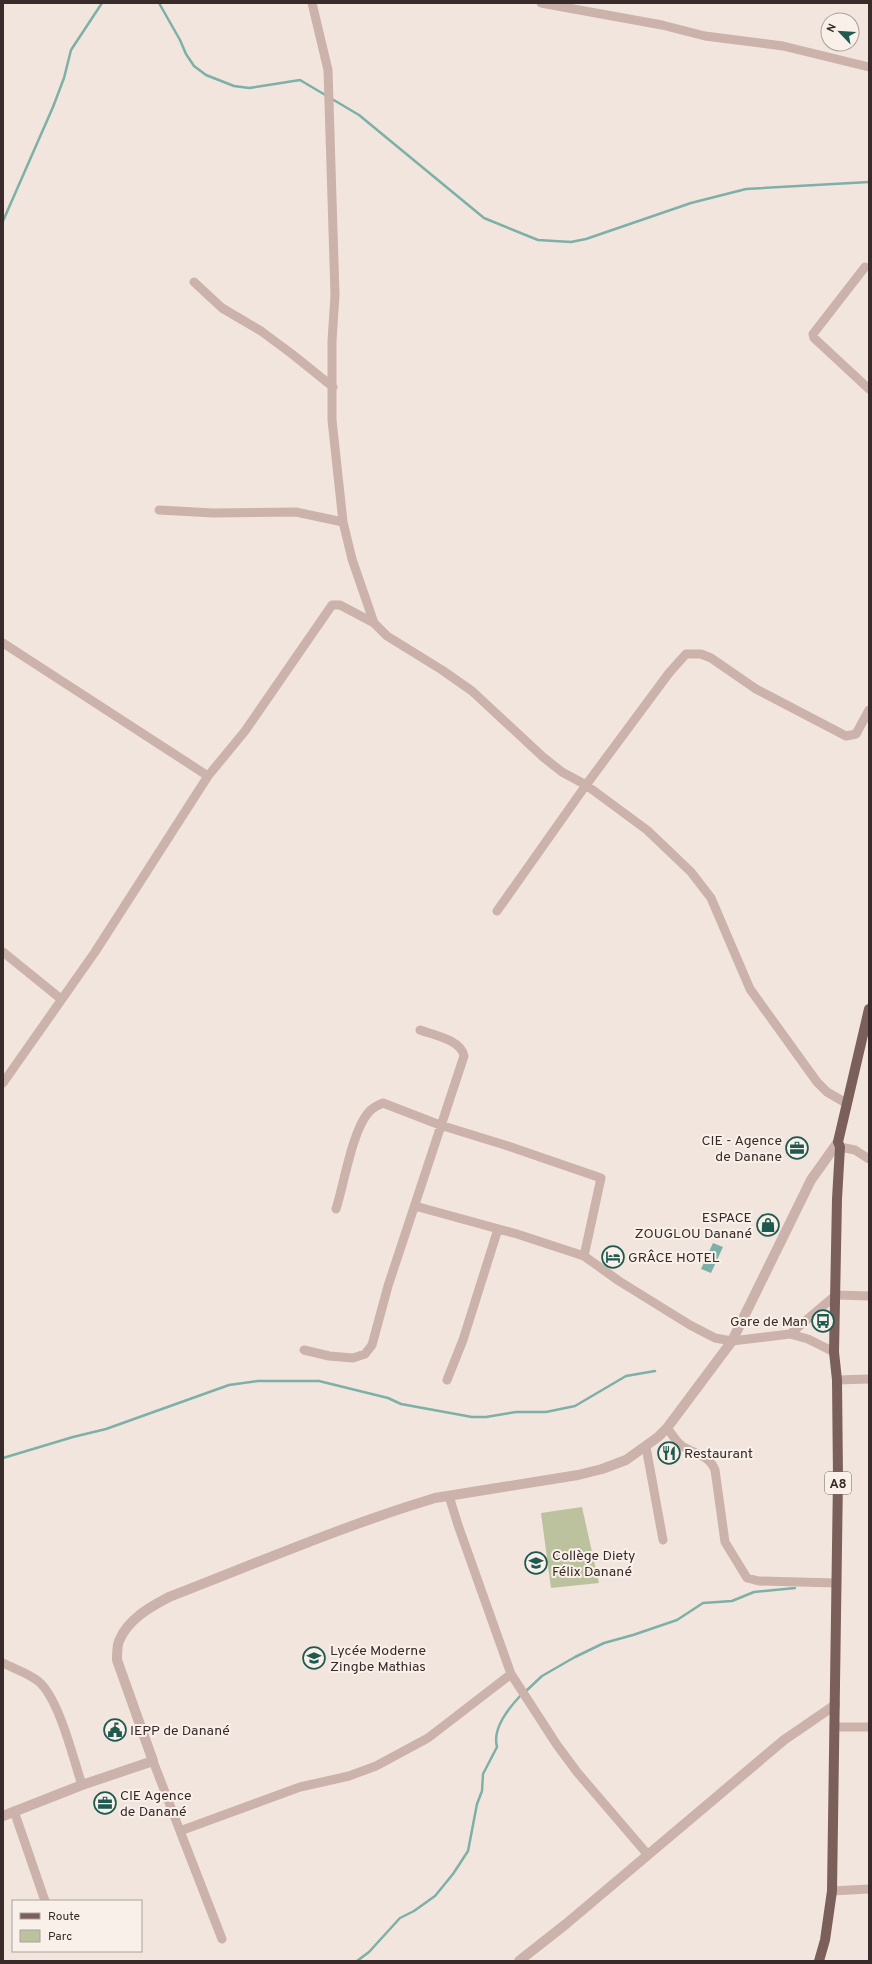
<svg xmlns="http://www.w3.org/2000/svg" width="872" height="1964" viewBox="0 0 872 1964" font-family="Overpass,sans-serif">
  <rect width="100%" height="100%" fill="#f2e5de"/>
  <path fill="#bdc29e" d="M582,1507L599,1583L551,1588L541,1513Z"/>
  <path fill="#7db0a7" d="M713,1243L723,1247L711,1273L701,1269Z"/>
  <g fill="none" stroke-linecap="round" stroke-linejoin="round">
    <path stroke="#7db0a7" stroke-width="2.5" d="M159,3L180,40L186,54L194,66L206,75L234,86L249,88L300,80L327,96
      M332,99L359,115L484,218L538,240L571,242L586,239L691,203L746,189L869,182
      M3,221L53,107L64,78L71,50L102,3
      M3,1458L73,1437L106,1429L229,1385L258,1381H319L388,1398L401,1404L472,1417H486L516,1412H546L575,1406L626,1376L655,1371
      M525,1692L542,1676L575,1657L604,1643L633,1635L677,1620L703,1603L732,1601L754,1592L795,1588
      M357,1961L369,1952L400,1918L414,1911L435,1896L453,1874L468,1851L477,1804L482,1791L483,1774L497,1747C492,1728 509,1708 521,1695"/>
    <path stroke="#cbb2aa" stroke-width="9" d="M312,3L328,70L335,295L332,341V420L343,522L352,559L374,623L387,636L442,670L472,691L543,757L562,772L586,785L647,830L691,872L711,898L750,989L817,1082L827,1092L846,1103
      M541,3L662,25L705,36L783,46L869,67
      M865,267L813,334L814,338L869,389
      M194,282L222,308L261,331L292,354L333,387
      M159,510L213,513L296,512L343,522
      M3,643L208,776
      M497,911L586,785L669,673L686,654H701L711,658L756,689L846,736L856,734L869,710
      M3,952L61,999
      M3,1083L95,952L208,776L245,731L332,605H340L374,623
      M840,1147L855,1150L869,1159
      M415,1206L517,1234L584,1256
      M336,1209C344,1184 352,1132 368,1113C372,1108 378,1105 383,1103L440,1125L508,1146L601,1178L584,1256L619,1281L690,1325L715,1338L732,1341L790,1334L808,1339L834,1352
      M790,1334L836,1295L869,1296
      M304,1350L329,1356L353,1358L365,1354L372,1345L388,1286L464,1056C461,1040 434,1035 420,1030
      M447,1380L463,1340L498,1229
      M837,1380L869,1379
      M667,1428C672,1434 676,1442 682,1446C695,1454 709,1455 715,1470L725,1542L747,1578L759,1581L836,1583
      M646,1447L663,1540
      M449,1496L458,1525L511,1674L557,1745L577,1772L648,1855
      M3,1663C15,1669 28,1673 38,1681C59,1698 73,1758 82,1785
      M834,1727H869
      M153,1761L180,1831L300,1787L349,1776L376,1766L428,1738L511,1674
      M14,1811L45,1901
      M180,1831L222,1939
      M832,1891L869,1889"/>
    <path stroke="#cbb2aa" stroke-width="10" d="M3,1816L82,1785L153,1761L117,1660C117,1654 117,1646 119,1641C128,1619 150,1607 169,1597C257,1563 345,1525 435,1498L578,1475L602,1469L626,1460L658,1437L667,1428L732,1341L811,1180L838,1142
      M519,1961L566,1924L784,1740L835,1705"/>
    <path stroke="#7a5f5a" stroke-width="10" d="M819,1961L825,1940L832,1891L838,1478L837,1380L834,1352L837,1199L840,1147L838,1142L869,1009"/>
  </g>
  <defs>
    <g id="office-ring" transform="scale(1.15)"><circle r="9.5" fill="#faf0ea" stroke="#1f5a51" stroke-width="1.5"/><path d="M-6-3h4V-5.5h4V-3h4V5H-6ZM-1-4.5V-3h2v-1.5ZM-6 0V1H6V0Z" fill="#1f5a51"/></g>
    <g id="shop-ring" transform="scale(1.15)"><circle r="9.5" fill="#faf0ea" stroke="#1f5a51" stroke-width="1.5"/><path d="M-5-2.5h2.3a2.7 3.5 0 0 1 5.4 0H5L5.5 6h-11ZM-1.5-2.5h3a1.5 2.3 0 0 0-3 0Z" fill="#1f5a51"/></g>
    <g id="hotel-ring" transform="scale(1.15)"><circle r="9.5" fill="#faf0ea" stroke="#1f5a51" stroke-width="1.5"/><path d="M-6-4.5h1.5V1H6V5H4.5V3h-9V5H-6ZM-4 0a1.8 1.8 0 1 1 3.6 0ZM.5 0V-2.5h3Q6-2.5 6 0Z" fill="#1f5a51"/></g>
    <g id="bus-ring" transform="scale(1.15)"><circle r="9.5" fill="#faf0ea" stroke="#1f5a51" stroke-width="1.5"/><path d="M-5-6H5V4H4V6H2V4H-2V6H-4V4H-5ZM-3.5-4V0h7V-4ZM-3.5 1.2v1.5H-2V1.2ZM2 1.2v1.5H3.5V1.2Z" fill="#1f5a51"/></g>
    <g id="restaurant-ring" transform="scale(1.15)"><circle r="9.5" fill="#faf0ea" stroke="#1f5a51" stroke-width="1.5"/><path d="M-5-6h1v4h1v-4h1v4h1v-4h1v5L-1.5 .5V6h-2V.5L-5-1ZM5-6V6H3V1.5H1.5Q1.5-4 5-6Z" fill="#1f5a51"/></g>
    <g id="school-ring" transform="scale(1.15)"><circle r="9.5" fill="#faf0ea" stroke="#1f5a51" stroke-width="1.5"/><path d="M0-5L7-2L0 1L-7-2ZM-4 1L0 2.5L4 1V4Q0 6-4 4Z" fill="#1f5a51"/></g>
    <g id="civic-ring" transform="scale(1.15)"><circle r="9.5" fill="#faf0ea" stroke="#1f5a51" stroke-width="1.5"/><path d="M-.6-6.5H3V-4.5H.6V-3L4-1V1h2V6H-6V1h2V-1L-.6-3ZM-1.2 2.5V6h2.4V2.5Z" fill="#1f5a51"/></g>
  </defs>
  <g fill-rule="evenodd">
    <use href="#office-ring" x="797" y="1148"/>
    <use href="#shop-ring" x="768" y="1225"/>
    <use href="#hotel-ring" x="613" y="1257"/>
    <use href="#bus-ring" x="823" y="1321"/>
    <use href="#restaurant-ring" x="669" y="1453"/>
    <use href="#school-ring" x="536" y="1563"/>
    <use href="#school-ring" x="314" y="1658"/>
    <use href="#civic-ring" x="115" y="1730"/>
    <use href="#office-ring" x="105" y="1803"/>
  </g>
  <g text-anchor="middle" stroke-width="4" stroke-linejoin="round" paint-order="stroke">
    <rect fill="#faf0ea" stroke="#726663" stroke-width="1" x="825" y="1472" width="26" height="22" rx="3"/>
    <g font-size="13" font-weight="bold" fill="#382b29">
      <text x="838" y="1488">A8</text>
    </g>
    <g font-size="14" fill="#382b29" stroke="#faf0ea" text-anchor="start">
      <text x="782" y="1145" text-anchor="end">CIE - Agence<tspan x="782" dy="16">de Danane</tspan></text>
      <text x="752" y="1222" text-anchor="end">ESPACE<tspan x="752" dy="16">ZOUGLOU Danané</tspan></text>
      <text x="628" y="1262">GRÂCE HOTEL</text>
      <text x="808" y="1326" text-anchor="end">Gare de Man</text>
      <text x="684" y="1458">Restaurant</text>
      <text x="552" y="1560">Collège Diety<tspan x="552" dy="16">Félix Danané</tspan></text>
      <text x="330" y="1655">Lycée Moderne<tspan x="330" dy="16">Zingbe Mathias</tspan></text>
      <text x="130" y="1735">IEPP de Danané</text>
      <text x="120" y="1800">CIE Agence<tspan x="120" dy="16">de Danané</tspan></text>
    </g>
  </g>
  <rect width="872" height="1964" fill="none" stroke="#382b29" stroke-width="8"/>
  <rect x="12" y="1900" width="130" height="52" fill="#faf0ea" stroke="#aca19d"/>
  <rect x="20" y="1913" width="20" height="6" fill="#7a5f5a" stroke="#aca19d"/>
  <text x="48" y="1920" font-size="12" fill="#382b29">Route</text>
  <rect x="20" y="1930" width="20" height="12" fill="#bdc29e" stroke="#aca19d"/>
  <text x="48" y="1940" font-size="12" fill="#382b29">Parc</text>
  <g transform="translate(840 32) rotate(295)"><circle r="19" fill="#faf0ea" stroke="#aca19d"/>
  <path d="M0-3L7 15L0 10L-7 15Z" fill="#1f5a51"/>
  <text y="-6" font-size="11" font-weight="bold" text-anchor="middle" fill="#382b29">N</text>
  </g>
</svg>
